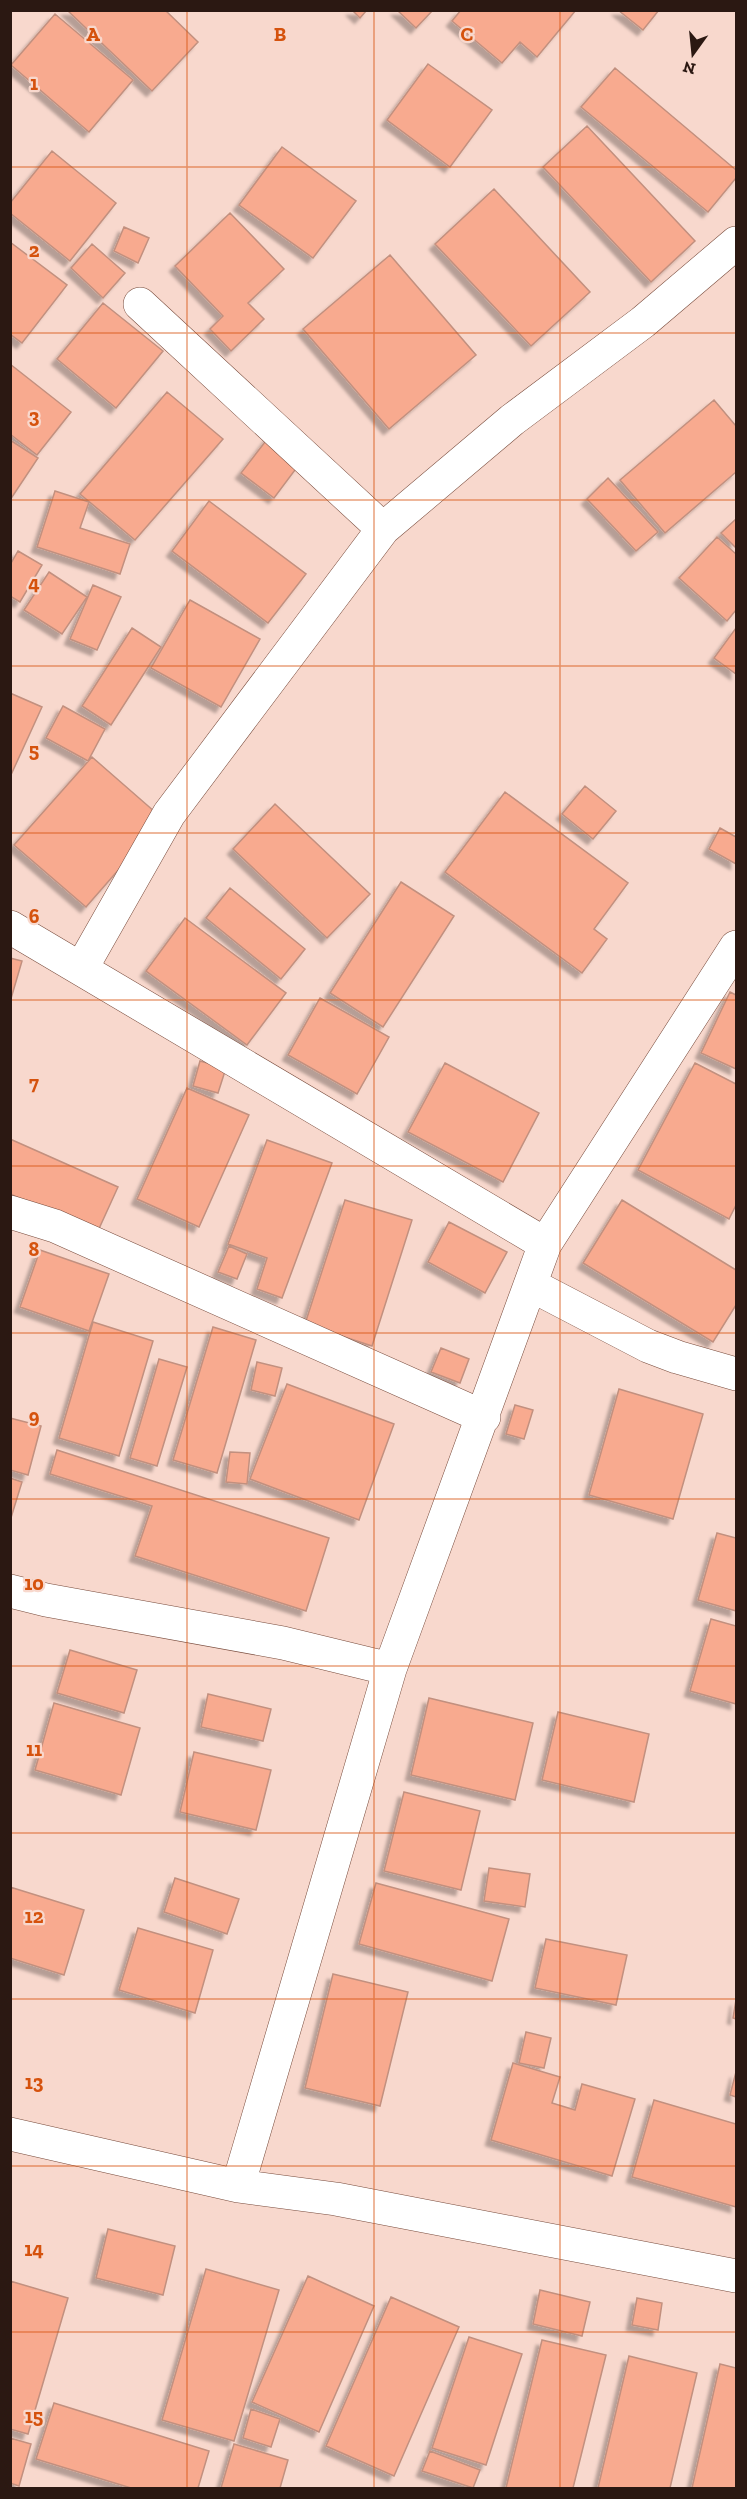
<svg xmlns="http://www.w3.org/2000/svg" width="747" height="2499" viewBox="0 0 747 2499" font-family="'Zilla Slab',serif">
  <defs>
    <filter id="shadow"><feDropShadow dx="-5.5" dy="5.5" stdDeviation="1.5" flood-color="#0004"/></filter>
  </defs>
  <rect width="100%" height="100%" fill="#f8d8cd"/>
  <path fill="#f8aa8f" stroke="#c2907f" stroke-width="1.5" filter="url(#shadow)" d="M67,10H165L198,42L152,91Z
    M352,10H367L360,18Z
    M397,10H433L416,28Z
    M461,10H576L537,57L520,42L502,63L452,21Z
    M618,10H659L643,30Z
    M55,14L133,80L89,132L11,65Z
    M428,64L492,110L450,167L387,120Z
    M615,68L736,170V178L708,212L581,107Z
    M587,126L695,241L651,282L543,167Z
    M282,147L356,201L313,258L239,205Z
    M52,151L116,203L70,261L10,213V203Z
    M494,189L590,292L531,346L435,244Z
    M230,213L284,269L248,303L264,319L231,351L210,329L223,316L175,266Z
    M124,227L149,238L138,263L114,251Z
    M10,242L67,285L22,343L10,334Z
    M92,244L125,273L103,298L71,268Z
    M390,255L476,355L389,429L303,329Z
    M103,303L163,351L116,408L57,359Z
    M10,364L71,412L37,455L10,434Z
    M167,392L223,439L135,540L80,494Z
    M714,400L736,426V472L665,533L620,480Z
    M272,433L304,458L274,498L241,473Z
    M10,440L38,458L10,500Z
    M608,478L658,532L636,551L587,499Z
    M55,491L89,502L80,528L130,544L120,574L37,547Z
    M209,501L306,574L268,623L172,551Z
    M736,519V548L721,533Z
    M717,537L736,554V610L727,621L679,578Z
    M18,551L42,565L20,602L10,596V565Z
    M49,572L87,597L62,634L24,610Z
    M93,585L121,597L97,650L70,639Z
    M190,600L260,639L221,707L151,668Z
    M132,628L161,647L111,725L82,706Z
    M736,628V674L714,658Z
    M10,693L42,707L10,777Z
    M63,706L105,729L88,761L46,738Z
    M92,757L163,819L86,907L14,845Z
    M585,786L616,811L593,839L562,814Z
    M505,792L628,883L594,929L607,939L582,973L445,872Z
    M275,804L370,894L327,938L233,849Z
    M720,828L736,837V864L709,849Z
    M401,882L454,916L383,1027L330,993Z
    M230,888L305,949L281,979L206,918Z
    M185,918L286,993L247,1045L146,971Z
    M10,958L22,961L10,1002Z
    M730,992L736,995V1069L701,1053Z
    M320,998L389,1037L357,1094L288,1055Z
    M200,1061L226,1068L218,1093L193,1086Z
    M445,1063L539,1113L503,1182L408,1132Z
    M695,1063L736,1084V1205L729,1219L638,1170Z
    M187,1088L249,1115L199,1227L137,1199Z
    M10,1139L118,1187L97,1233L10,1194Z
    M267,1140L332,1163L282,1298L257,1289L267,1258L228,1244Z
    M345,1200L412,1220L372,1346L305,1324Z
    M622,1200L736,1270V1305L713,1342L583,1263Z
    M449,1222L507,1252L485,1293L428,1262Z
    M229,1246L247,1254L237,1279L218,1272Z
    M40,1250L109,1274L89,1331L20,1307Z
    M93,1322L153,1341L119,1456L59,1438Z
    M213,1327L256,1340L217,1473L173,1460Z
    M441,1348L469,1359L460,1383L431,1372Z
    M159,1359L187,1367L157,1466L130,1458Z
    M257,1362L282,1368L275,1396L251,1390Z
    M287,1384L394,1424L359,1520L250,1479Z
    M619,1389L703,1414L673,1519L589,1495Z
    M515,1405L533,1410L524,1439L506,1434Z
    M10,1418L41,1426L28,1475L10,1470Z
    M57,1450L329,1538L306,1611L135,1556L152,1506L50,1474Z
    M230,1452L250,1453L247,1484L226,1482Z
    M10,1478L22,1482L10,1521Z
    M717,1533L736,1538V1611L698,1600Z
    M711,1619L736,1626V1704L690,1691Z
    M70,1650L137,1670L124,1713L57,1693Z
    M208,1694L271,1709L263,1741L201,1727Z
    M429,1698L533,1723L515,1800L411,1775Z
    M54,1703L140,1728L121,1795L35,1770Z
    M558,1712L649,1734L634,1802L542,1780Z
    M194,1752L271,1770L256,1830L180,1812Z
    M404,1792L480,1811L461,1890L384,1871Z
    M489,1868L530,1874L525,1907L484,1901Z
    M175,1878L239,1899L227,1934L164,1912Z
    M376,1883L509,1919L492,1981L359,1944Z
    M10,1887L84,1910L64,1975L10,1958Z
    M138,1928L213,1950L195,2013L119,1990Z
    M546,1939L627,1955L616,2005L535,1988Z
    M333,1974L408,1992L380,2106L305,2088Z
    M736,2000V2019L733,2018Z
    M526,2032L551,2038L544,2068L519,2063Z
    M513,2063L560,2077L552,2103L575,2110L582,2084L635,2099L612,2176L491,2140Z
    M736,2072V2097L730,2095Z
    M654,2100L736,2124V2207L632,2177Z
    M108,2229L175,2246L163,2295L96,2278Z
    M206,2269L279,2290L234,2441L162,2420Z
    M308,2276L374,2306L319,2432L252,2402Z
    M10,2281L68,2298L28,2434L10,2429Z
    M540,2290L590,2302L582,2336L533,2324Z
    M391,2297L459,2327L394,2476L326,2446Z
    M637,2298L662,2303L658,2330L632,2325Z
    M469,2337L522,2354L486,2465L432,2448Z
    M542,2340L606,2355L573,2488H506Z
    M629,2356L697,2373L670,2488H598Z
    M720,2364L736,2368V2488H692Z
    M54,2403L209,2451L198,2488H131L36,2459Z
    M251,2409L280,2419L271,2447L243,2438Z
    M10,2438L31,2444L19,2486L10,2483Z
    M234,2444L288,2460L280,2488H221Z
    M430,2451L480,2470L473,2488L422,2471Z"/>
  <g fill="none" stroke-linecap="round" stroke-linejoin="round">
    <g stroke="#784b3c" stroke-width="34">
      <path id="minor" d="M140,304L383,529
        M10,927L545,1244
        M81,969L169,814L383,529L512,420L643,322L736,243
        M10,1212L55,1226L484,1417
        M531,1285L648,1346L677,1357L736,1374
        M10,1591L46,1600L283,1643L390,1669
        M10,2134L238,2186L336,2199L736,2276
        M238,2186L390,1669L545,1244L736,947"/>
    </g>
    <use href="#minor" stroke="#fff" stroke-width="33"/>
  </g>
  <path fill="none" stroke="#d5520d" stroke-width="1.5" stroke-opacity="0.55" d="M187,10V2488M374,10V2488M560,10V2488M10,167H736M10,333H736M10,500H736M10,666H736M10,833H736M10,1000H736M10,1166H736M10,1333H736M10,1499H736M10,1666H736M10,1833H736M10,1999H736M10,2166H736M10,2332H736"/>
  <g font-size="20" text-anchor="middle" font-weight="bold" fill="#d5520d" stroke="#f8d8cd" stroke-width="4.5" stroke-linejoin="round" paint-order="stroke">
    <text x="93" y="41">A</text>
    <text x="280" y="41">B</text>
    <text x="467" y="41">C</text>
    <text x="34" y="90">1</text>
    <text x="34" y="257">2</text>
    <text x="34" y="423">3</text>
    <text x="34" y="590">4</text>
    <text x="34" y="757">5</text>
    <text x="34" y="923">6</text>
    <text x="34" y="1090">7</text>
    <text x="34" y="1256">8</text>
    <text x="34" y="1423">9</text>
    <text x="34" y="1590">10</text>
    <text x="34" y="1756">11</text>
    <text x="34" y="1923">12</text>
    <text x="34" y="2089">13</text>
    <text x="34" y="2256">14</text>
    <text x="34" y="2423">15</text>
  </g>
  <rect width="747" height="2499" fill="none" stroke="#2b1812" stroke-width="24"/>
  <g transform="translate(693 54) rotate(195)" stroke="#f8d8cd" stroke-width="4.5" paint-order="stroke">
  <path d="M0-4.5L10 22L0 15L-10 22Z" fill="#2b1812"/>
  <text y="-9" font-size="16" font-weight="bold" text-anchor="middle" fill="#2b1812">N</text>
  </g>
</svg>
